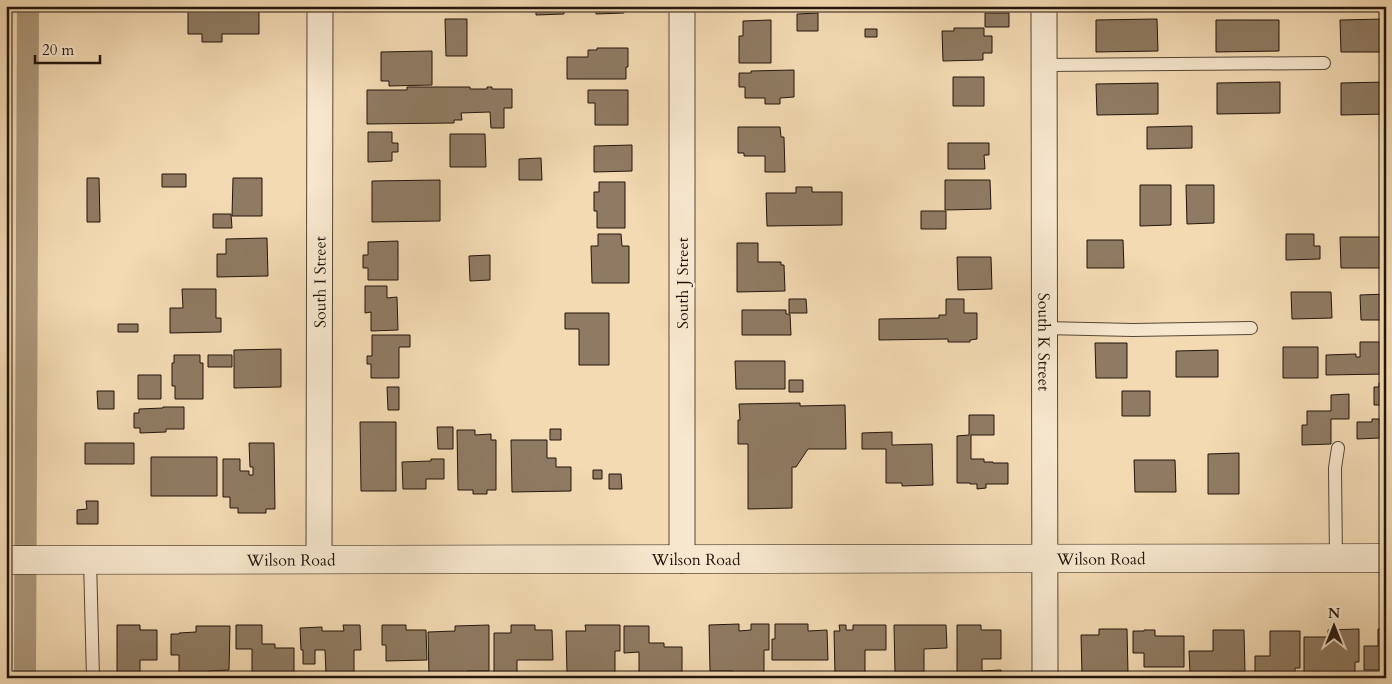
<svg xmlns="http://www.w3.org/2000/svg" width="1392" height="684" viewBox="0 0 1392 684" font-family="Cardo,serif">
  <rect width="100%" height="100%" fill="#f3dab3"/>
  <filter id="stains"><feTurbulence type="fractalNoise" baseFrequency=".004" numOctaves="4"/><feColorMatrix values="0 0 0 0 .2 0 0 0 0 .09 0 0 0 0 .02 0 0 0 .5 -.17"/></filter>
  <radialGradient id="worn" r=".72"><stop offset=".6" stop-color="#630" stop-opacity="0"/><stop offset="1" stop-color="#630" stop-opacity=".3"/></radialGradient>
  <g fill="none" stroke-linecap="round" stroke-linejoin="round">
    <path stroke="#ac977a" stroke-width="22" d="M25,678L28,6"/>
  </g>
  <path fill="#8f7b63" stroke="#22150c" d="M188,6H259V34H222V42H202V34H188Z
    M536,6H564V14L536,15Z
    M596,6H624V13L596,14Z
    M743,6H770V10H743Z
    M796,6H832V11H796Z
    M1227,6H1254V8L1227,9Z
    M818,13V31H797V14Z
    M985,13H1009V27H985Z
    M445,19H467V56H446Z
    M1157,19L1158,51L1096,52V20Z
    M1386,19V52H1341L1340,20Z
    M771,20V63H739V36H743V21Z
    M1216,20H1279V51L1216,52Z
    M954,28H984V36H992V53H983V60L943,61L942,31H954Z
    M865,29H877V37H865Z
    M597,48H628V67H626V79H567V57H588V50H597Z
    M432,51V85L389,86V81H381V52Z
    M794,70V97L780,98V104H765V98H745V87H739V73H751V71Z
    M953,77H984V106H953Z
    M1280,82V113L1217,114V83Z
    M1386,82V114L1341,115V83Z
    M1158,83V114L1097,115L1096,84Z
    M407,87H470V89H487V87H492V89H512V108H504V128H491L490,112L461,113L462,120H454V123L367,124V90H407Z
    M588,90H628V125H595V103H588Z
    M1192,126V148L1147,149V127Z
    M738,127H780L781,137H784L785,172H765V156H744V153H738Z
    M368,132H392V143H398V152H392V161L368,162Z
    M450,134H485L486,167H450Z
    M948,143H989V155H984L985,169H948Z
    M632,145V171L594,172V146Z
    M541,158L542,180H519V159Z
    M162,174H186V187H162Z
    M87,178H99L100,222H87Z
    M233,178H262V216H232Z
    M440,180V221L372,222V181Z
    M945,180H990L991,209L945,210Z
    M599,182H625V228H597V211H594V192H599Z
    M1140,185H1171V225L1140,226Z
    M1186,185H1214V223L1187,224Z
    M796,187H812V192H842V225L767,226L766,193H796Z
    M921,211H946V229H921Z
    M213,214H231L232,228H213Z
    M598,234H621L622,246H629V283H592L591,246H598Z
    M1286,234H1314V246H1320V259L1286,260Z
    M1340,237H1386V268H1341Z
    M267,238L268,276L217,277V254H226V239Z
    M1087,240H1123L1124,268H1087Z
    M398,241V280H368V268H363V255H368V242Z
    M737,243H758V262H781V265H784L785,291L737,292Z
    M490,255V280L470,281L469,256Z
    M957,257H991L992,289L958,290Z
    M365,286H387V298L397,297L398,330L371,331V312L365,313Z
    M182,289H216V318H221V332L170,333V308H183Z
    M1291,292H1331L1332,318L1292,319Z
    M1386,294V320H1361L1360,295Z
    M789,299H806L807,313H789Z
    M946,299H964V313H977V339L970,340V342H948V339L879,340V319L939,318V315H946Z
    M742,310H786V314H790L791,335H742Z
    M565,313H609V365H579V329H565Z
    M118,324H138V332H118Z
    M372,335H410V347H399V378H371V364H367V356H372Z
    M1360,342H1386V374L1326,375V355L1356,354V357H1360Z
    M1095,343H1127V378H1096Z
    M1283,347H1318V378H1283Z
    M281,349V387L234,388V350Z
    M1218,350V377H1176V351Z
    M174,355H200V363H203V399H175V386H172V363H174Z
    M208,355H232V367H208Z
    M735,361H785V389H736Z
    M138,375H161V399H138Z
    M789,380H803V392H789Z
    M1379,383H1386V405H1374V387H1379Z
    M387,387H399V410H388Z
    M97,391H114V409H98Z
    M1122,391H1150V416H1122Z
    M1349,394V419H1331V444L1302,445V425H1307V411H1331V395Z
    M800,403V406L845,405L846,449H808L796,467H792V508L748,509V444H738V420H740L739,404Z
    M163,407H184V429H166V432L140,433V428H134V413H139V409L163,408Z
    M969,415H994V435H971V459H984V462H993V463H1008V484H986V488L977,489V484H970V483H957V436L969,435Z
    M1372,419H1380V438L1357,439V422H1372Z
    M360,422H396V491H361Z
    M437,427H453V449H438Z
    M550,429H561V440H550Z
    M457,430H475V435L491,434V440H496V490H487V494H473V490H458Z
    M892,432V445L932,444L933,485L902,486V483H886V449H862V433Z
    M511,440H547V458H556V467H571V491L512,492Z
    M85,443H134V464H85Z
    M249,443H274L275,509H266V513H238V508H230V497H223V459H240V471H249V475H253V467H250Z
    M1239,453V494H1208V454Z
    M151,457H217V496H151Z
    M431,459H444V479H426V489H403L402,462L431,461Z
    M1134,460H1175L1176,492H1135Z
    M593,470H602V479H593Z
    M609,474H621L622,489H609Z
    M86,501H98V524H77V510L87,509Z
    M739,624V631L751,630V624H769V650H764V675H732V671H710L709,625Z
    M775,624H808V631L827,630L828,660H772V639H775Z
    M117,625H140V630H157V660H140V678H117Z
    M236,625H262V644H275V648H294V678H252V649H236Z
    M343,625H360L361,650H354V674H326L325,650H315V664H303V650H301L300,628L322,627V631H344Z
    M382,625H406V630H426L427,660L386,661V645H382Z
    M489,625V671H468V675L429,676L428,632L455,631V626Z
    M511,625H535V630H552L553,660H517V678H494V633H511Z
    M585,625H620V651H615V673H567L566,631H586Z
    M839,625H846V630H853V625H886V650H865V673H835L834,631H840Z
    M894,625H946L947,648L924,649V672H895Z
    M957,625H981V630H1001V659H982V671L1001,670V678H957Z
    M196,626H230L229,670L209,671V673H179V655H171V634H179V633L196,632Z
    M624,626H649V643H664V647H682V677L639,678V652L624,653Z
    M1386,628V670H1364V646H1378V629Z
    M1099,629H1127L1128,673L1082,674L1081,635H1099Z
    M1359,629V662H1355V676L1304,677V637H1328V630Z
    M1144,630H1155V636H1184V667H1144V653H1133V631H1144Z
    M1213,630H1244L1245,672L1190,673L1189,651H1213Z
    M1270,631H1300V668H1295V677H1255V656H1270Z"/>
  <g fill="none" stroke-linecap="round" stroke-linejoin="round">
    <g stroke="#564636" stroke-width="14">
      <path id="lane" d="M1044,65L1324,63
        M1044,328L1133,330L1251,328
        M1336,559L1335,468L1338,448
        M90,560L93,678"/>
    </g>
    <g stroke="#564636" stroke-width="27">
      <g id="street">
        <path id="s1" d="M1044,6L1045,678"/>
        <path id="s2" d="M319,560L320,6"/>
        <path d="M682,560V6"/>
      </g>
    </g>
    <g stroke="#22150c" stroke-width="29">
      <g id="secondary">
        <path id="s3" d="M6,560L1386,558"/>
      </g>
    </g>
    <use href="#lane" stroke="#f7e7ce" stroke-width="12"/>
    <use href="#street" stroke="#f7e7ce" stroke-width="25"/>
    <use href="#secondary" stroke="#f7e7ce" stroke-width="28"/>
  </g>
  <g text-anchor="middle" stroke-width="4.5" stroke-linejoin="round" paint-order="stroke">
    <g font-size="16" fill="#22150c" stroke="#f7e7ce">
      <text dy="6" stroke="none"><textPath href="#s2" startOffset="278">South I Street</textPath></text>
      <text transform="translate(682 283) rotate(-90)" y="6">South J Street</text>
      <text dy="6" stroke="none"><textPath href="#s1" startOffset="336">South K Street</textPath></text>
      <text dy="6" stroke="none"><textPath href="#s3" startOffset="1095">Wilson Road</textPath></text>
      <text dy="6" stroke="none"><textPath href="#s3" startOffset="285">Wilson Road</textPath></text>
      <text dy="6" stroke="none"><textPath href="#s3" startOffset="690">Wilson Road</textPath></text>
    </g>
  </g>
  <rect width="1392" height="684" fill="none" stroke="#f3dab3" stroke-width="25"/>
  <rect x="8" y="8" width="1377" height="669" fill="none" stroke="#22150c" stroke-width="2.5"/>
  <rect x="12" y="12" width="1367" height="659" fill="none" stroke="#22150c"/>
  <g transform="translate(1334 626)" stroke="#f7e7ce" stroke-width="4" paint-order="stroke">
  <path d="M0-4L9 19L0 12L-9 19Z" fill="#22150c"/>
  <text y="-8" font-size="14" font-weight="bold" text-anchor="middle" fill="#22150c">N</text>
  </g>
  <path d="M35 55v8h65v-8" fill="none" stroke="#22150c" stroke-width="2.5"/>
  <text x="42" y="55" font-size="15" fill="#22150c" stroke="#f7e7ce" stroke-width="4" paint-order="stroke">20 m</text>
  <rect width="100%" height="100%" filter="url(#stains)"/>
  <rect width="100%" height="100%" fill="url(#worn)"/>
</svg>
